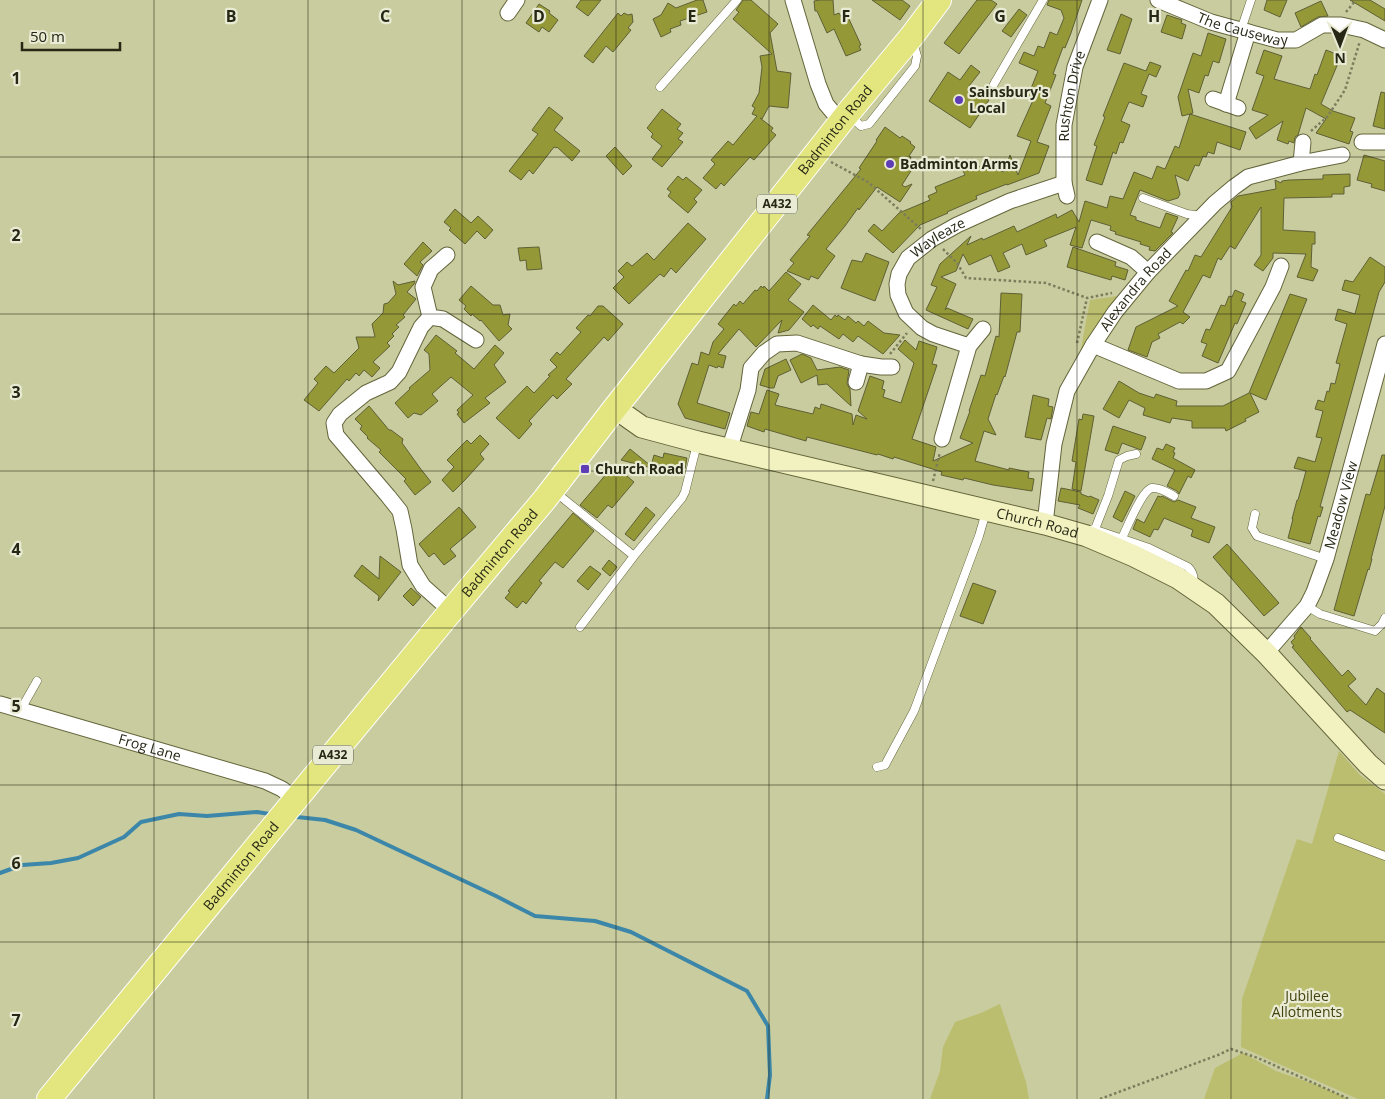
<svg xmlns="http://www.w3.org/2000/svg" width="1385" height="1099" viewBox="0 0 1385 1099" font-family="'Open Sans',sans-serif">
  <rect width="100%" height="100%" fill="#c9cc9e"/>
  <path fill="#bbbe6e" d="M1124,295L1079,359L1090,300Z
    M1339,751L1360,775L1385,794V1099H1358L1241,1047L1242,999L1297,839L1312,844Z
    M1000,1004L1026,1082L1029,1099H930L940,1071L943,1047L955,1022L981,1013Z
    M1243,1053L1276,1071L1317,1085L1349,1099H1204L1215,1068Z"/>
  <g fill="none" stroke-linecap="round" stroke-linejoin="round">
    <path stroke="#3c87a9" stroke-width="4" d="M297,817L325,820L356,830L496,896L535,916L595,921L631,932L747,991L768,1026L770,1075L767,1099
      M0,873L22,865L51,863L78,858L124,837L141,822L179,814L207,816L257,812L270,814"/>
  </g>
  <path fill="#959836" stroke="#5e6036" d="M581,0H601L588,16L576,7Z
    M697,0H703L707,12L680,21L681,25L670,29L671,32L661,37L653,19L661,15L668,3L676,8Z
    M743,0H751L778,24L770,33L777,71L791,73L788,108L769,106L762,119L760,118L773,128L771,131L776,135L754,160L750,157L724,186L721,183L716,189L703,178L715,164L711,160L728,141L733,145L757,116L752,114L755,108L752,106L759,93L762,67L760,56L772,54L733,19L739,12L736,10Z
    M820,0H833L834,15L839,13L843,20L848,17L861,45L859,46L861,50L846,56L834,29L827,33L817,11H815L814,1Z
    M872,0H902L910,6L900,20Z
    M977,0H991L997,4L959,54L944,43Z
    M1049,0H1082L1071,33L1065,48L1063,47L1053,74L1056,75L1045,103L1051,106L1037,142L1049,146L1039,173L1007,185V184L976,196L977,199L947,212L948,213L920,225L893,253L868,231L874,224L882,231L899,213L930,200L928,196L937,192L935,187L965,175L960,164L972,159L976,168L984,165L1004,172L1010,155L1018,175L1031,141L1017,136L1034,98L1028,96L1038,71L1019,63L1024,52L1034,56L1038,46L1044,48L1050,32L1057,35L1064,18L1061,10L1047,5Z
    M1267,0H1287L1280,17L1264,10Z
    M1350,0H1370L1385,9V21Z
    M1321,1L1328,16L1318,17L1301,27L1295,13Z
    M539,4L550,11L549,13L558,20L549,32L542,27L539,32L526,23Z
    M1019,9L1027,15L1011,37L1002,31Z
    M618,13L621,16L624,13L628,15L632,14L633,22L628,28L631,30L613,52L606,46L593,63L584,56Z
    M1121,14L1132,19L1120,54L1107,50Z
    M1167,15L1182,20L1181,23L1186,25L1182,39L1161,32Z
    M1208,33L1226,39L1219,63L1213,61L1208,76L1205,75L1199,93L1188,89L1193,113L1190,114L1246,132L1240,150L1217,142L1214,154L1208,152L1206,157L1203,156L1199,166L1195,165L1188,181L1175,175L1180,194L1178,198L1168,201L1140,190L1130,215L1136,217V220L1160,228L1166,213L1178,217L1171,232L1173,233L1155,251L1149,250L1150,247L1140,244L1141,242L1115,234L1116,232L1110,230L1111,226L1091,220L1082,248L1070,245L1076,227L1044,240L1047,246L1026,255L1022,244L1003,253L1010,267L998,272L991,255L969,265L963,254L956,271L941,277L956,284L945,310L947,308L973,319L968,329L926,310L937,287L931,285L940,264L971,236L967,245L982,238L983,240L1014,226L1017,232L1056,214L1057,218L1072,210L1079,222L1085,201L1107,208L1110,196L1123,199L1134,172L1152,179L1157,166L1165,169L1175,146L1179,148L1190,114L1182,116L1178,97L1193,53L1201,56Z
    M1264,50L1282,56L1274,79L1310,89L1315,74L1317,75L1326,50L1341,56L1321,104L1333,111L1355,118L1350,131L1353,132L1349,144L1316,133L1326,119L1306,108L1298,135L1295,137L1294,143L1289,141L1288,144L1277,140L1283,121L1256,139L1249,128L1268,115L1252,110L1264,76L1256,73Z
    M1150,62L1161,66L1156,77L1149,74L1141,94L1147,96L1143,107L1129,102L1121,121L1130,125L1123,143L1120,142L1116,154L1113,152L1102,185L1086,180L1097,146L1094,145L1105,117L1103,116L1124,63L1146,71Z
    M971,65L980,72L969,86L989,100L970,128L929,101L948,72L960,80Z
    M1381,92L1385,93V129L1373,126Z
    M549,107L563,118L554,130L580,151L572,161L557,147L556,148L554,147L533,174L529,170L521,180L509,171L538,134L532,130Z
    M662,109L681,124L677,129L683,133L678,139L683,142L662,167L652,159L662,146L651,137L653,134L647,128Z
    M885,127L900,138L902,136L911,142L910,143L915,147L909,156L911,157L910,159L916,163L902,185L905,187L912,184L900,202L877,187L859,210L858,208L845,226L826,249L835,256L818,279L811,276L809,280L787,271L794,263L790,260L810,236L807,235L861,169L859,168L877,141L876,140Z
    M615,147L632,166L623,175L606,156Z
    M1364,155L1385,161V191L1371,187L1372,184L1357,180Z
    M1350,174V186L1344,187V194H1332V197L1284,198L1283,230L1315,232V244H1312L1311,267L1318,270L1313,281L1297,277L1306,254L1273,253V258L1263,271L1254,265L1261,255V207L1235,249L1230,246L1221,260L1218,258L1210,278L1203,275L1183,312L1190,317L1183,324L1180,322L1158,334L1160,338L1152,342L1147,357L1128,350L1136,327L1178,306L1169,301L1186,270L1188,271L1195,255L1201,257L1232,207L1231,202L1238,196L1276,189L1275,180L1281,183L1282,181L1289,180L1323,179V175Z
    M678,176L683,180L686,177L702,190L694,199L697,202L688,213L668,196L671,192L667,189Z
    M455,209L471,223L478,216L493,230L485,239L477,231L465,244L449,230L451,228L444,222Z
    M688,223L706,239L676,273L671,268L664,277L660,274L629,304L613,288L624,277L618,271L627,262L632,266L647,253L654,260Z
    M423,242L432,251L420,262L423,265L417,276L404,264Z
    M539,247L542,269L527,270L526,260L520,261L518,248Z
    M1073,247L1116,262L1115,266L1128,270L1125,280L1112,276L1111,280L1067,267Z
    M866,253L889,262L875,301L841,288L852,260L862,262Z
    M1370,257L1385,267V282L1379,292L1320,507H1323L1320,517L1318,516L1310,544L1288,538L1293,519H1292L1297,500H1298L1306,471L1294,468L1298,457L1315,462L1322,438L1316,437L1323,411L1315,409L1318,400L1324,402L1327,391L1329,392L1331,383L1335,384L1340,364L1336,363L1347,324L1335,320L1338,309L1355,314L1360,295L1342,290L1345,280L1353,282Z
    M786,272L801,284L788,300L804,312L789,330L778,333L782,320L756,347L739,329L718,354L726,356L723,368L718,366L717,368L709,365L697,403L730,413L725,429L685,418L678,404L692,363L698,365L701,352L709,355L713,342L724,329L718,324L734,304L736,306L740,301L743,304L755,290L757,291L761,286L763,288L764,286L769,291Z
    M393,281L398,285L415,281L414,284L407,292L416,299L403,315L405,317L396,325L399,327L392,334L394,336L387,343L390,346L373,362L380,368L372,377L364,370L359,376L356,373L349,381L347,379L319,411L304,400L318,383L314,379L326,366L334,373L359,348L356,337H375L372,324L383,313L384,304L388,303L396,294Z
    M471,286L493,305H500L503,315L510,314L508,325L512,329L499,341L481,320L480,321L472,314L471,316L464,309L466,306L459,300Z
    M1235,290L1244,294L1241,301L1246,303L1237,324L1235,323L1218,363L1202,356L1207,344L1201,342L1206,329L1210,330L1221,305L1225,306L1229,296L1232,297Z
    M1001,293L1022,294L1020,332H1017L1005,377L1004,376L997,395L996,394L988,419L996,435L984,431L975,461L1009,470V468L1029,472L1028,478L1034,479L1032,491L993,485L964,478L963,480L941,475L942,472L894,457L893,459L878,454L877,455L807,437L806,441L765,429L764,432L747,426L751,412L759,414L767,390L779,394L775,405L813,414L815,407L820,409L821,404L852,414L853,425L856,415L867,419L858,411L870,376L884,381L882,389L885,390L883,397L901,403L914,363L898,349L905,340L916,350L919,341L937,347L932,364L937,365L912,439L936,447L933,461L973,443L960,438L970,411H969L981,375L985,376L996,336L999,337Z
    M1290,294L1307,299L1266,400L1250,393L1259,412L1245,419L1246,421L1226,431L1225,428H1192V421L1172,418L1170,423L1143,415L1145,408L1129,400L1119,418L1103,409L1119,381L1139,393L1154,398L1156,394L1177,401L1176,406H1223L1249,393Z
    M813,305L831,320L835,315L837,317L838,315L845,320L848,316L856,323L858,321L864,326L868,321L884,333L900,335L883,354L858,336L853,342L843,334L839,339L820,326L818,329L813,325L811,327L802,319Z
    M598,306H603L623,324L608,341L604,337L566,379L572,384L557,399L553,395L529,421L532,424L519,439L496,418L527,386L534,393L550,376L548,375L557,367L550,360L557,352L560,355L581,332L576,328L588,315L590,316Z
    M436,335L457,351L455,353L474,369L495,345L504,353L494,365L506,382L485,398L490,403L464,423L457,414L459,413L457,410L473,395L451,377L432,394L438,401L421,415L414,413L408,418L395,403L410,389L409,388L430,370L429,354L424,350Z
    M802,354L811,358L817,370L840,367L849,370L847,384L850,389L851,406L827,384L818,385L817,375L801,383L790,360Z
    M786,359L791,370L778,376L774,388H770L760,385L765,369Z
    M1033,395L1049,399L1048,406L1053,407L1051,419L1047,418L1041,440L1025,437Z
    M369,406L389,430H391L403,439L402,443L420,468L431,482L415,495L404,481L406,479L379,452L381,450L367,438L368,437L360,429L362,426L355,419Z
    M1083,414L1094,416L1081,491L1072,489L1076,462L1072,461L1079,419L1082,420Z
    M1113,426L1146,437L1141,450L1122,443L1118,454L1105,450Z
    M480,435L489,444L480,454L484,459L465,480L453,492L442,480L454,467L447,460L467,440L471,444Z
    M1166,444L1175,448L1173,452L1175,453L1173,458L1195,470L1191,478L1188,476L1179,494L1177,491L1167,486L1175,470L1152,459L1157,448L1163,450Z
    M630,449L651,466L654,455L663,458L664,453L687,458L685,469L675,474L621,460Z
    M1382,455H1385V506L1371,559H1372L1369,570L1368,569L1354,616L1334,610L1366,494L1370,495Z
    M614,465L634,482L612,508L608,505L597,518L580,505Z
    M1061,488L1081,492V494L1089,497L1090,496L1099,500L1093,514L1078,508L1080,505L1058,501Z
    M1125,491L1135,496L1122,522L1113,517Z
    M1158,496L1161,497L1162,496L1174,502L1178,500L1196,507L1191,518L1215,527L1209,543L1191,536L1193,530L1164,518L1158,530L1154,529L1150,537L1133,529L1137,519L1144,523Z
    M459,507L476,527L450,549L456,556L444,565L434,553L429,557L419,544Z
    M646,507L655,515L634,541L625,534Z
    M573,513L594,531L563,568L555,562L539,581L542,583L526,604L523,601L517,608L505,598L510,592L508,591Z
    M1227,544L1279,603L1264,616L1213,557Z
    M380,556L401,572L378,601L379,596L354,576L362,565L379,579Z
    M609,560L617,567L610,576L602,569Z
    M590,566L601,574L588,590L577,581Z
    M973,583L996,591L983,624L960,616Z
    M411,588L421,597L413,606L403,596Z
    M1301,627L1311,638L1310,639L1342,676L1348,670L1356,679L1348,686L1366,705L1377,688L1385,694V733L1350,710L1347,712L1292,647L1294,646L1291,642L1295,638L1294,636Z"/>
  <g fill="none" stroke-linecap="round" stroke-linejoin="round">
    <g stroke="#64653b" stroke-width="9">
      <path id="lane" d="M1241,30L1251,0
        M994,84L1043,0
        M660,87L737,0
        M849,115L861,126L869,124L915,66L917,56L913,42
        M1143,198L1187,214L1202,216
        M554,491L634,556
        M1255,514L1252,528L1257,536L1326,559
        M1093,529L1149,548L1188,567C1194,573 1194,578 1193,586
        M1095,529L1108,496L1119,460L1127,456L1136,454
        M1122,538C1127,528 1142,490 1152,488C1160,487 1168,493 1174,496
        M1307,606L1320,614L1375,631L1382,624L1385,618
        M580,627L634,556L682,498L685,492L697,444
        M20,711L37,681
        M877,767L885,765L914,711L979,536L986,512
        M1338,838L1385,856"/>
    </g>
    <g stroke="#64653b" stroke-width="17">
      <g id="street">
        <path d="M793,0L818,84L826,104L841,122"/>
        <path id="s1" d="M1158,0L1211,22L1277,40H1296L1322,25H1341L1364,30L1385,40"/>
        <path d="M508,13L517,0"/>
        <path d="M1213,99L1238,108"/>
        <path d="M1226,104L1248,32"/>
        <path d="M1362,142H1385"/>
        <path d="M1301,163L1303,142"/>
        <path id="s2" d="M1067,196L1064,183V125L1075,67L1100,0"/>
        <path d="M1097,242L1131,257L1148,272"/>
        <path d="M447,255L431,269L423,287L430,317L443,319L476,340"/>
        <path d="M430,317L421,327L399,372L390,382L366,393L340,414L334,423L336,435L388,496L400,511L404,529L410,565L423,586L451,611"/>
        <path d="M1093,345L1179,381H1206L1228,371L1273,287L1281,266"/>
        <path id="s3" d="M969,346L933,334L922,328L906,313L898,295L897,284L899,274L908,258L932,239L957,225L1010,201L1064,183"/>
        <path d="M856,382L861,364"/>
        <path d="M942,439L969,346L983,329"/>
        <path d="M729,450L748,390L751,368L764,353L777,344L797,343L861,364L881,367H892"/>
        <path id="s4" d="M1045,524L1054,444L1067,391L1093,345L1115,312L1148,272L1215,203L1234,187L1248,177L1301,163L1342,155"/>
        <path id="s5" d="M1266,653L1307,606L1314,592L1326,559L1385,344"/>
        <path id="s6" d="M0,704L265,781L282,789L296,800"/>
      </g>
    </g>
    <g stroke="#64653b" stroke-width="23">
      <g id="secondary">
        <path id="s7" d="M615,408L642,427L698,442L1045,524L1087,536L1134,556L1178,578L1216,604L1266,653L1368,764L1385,779"/>
      </g>
    </g>
    <g stroke="#fff" stroke-width="26">
      <g id="primary">
        <path id="s8" d="M49,1099L451,611L545,499L615,408L848,113L912,36L939,0"/>
      </g>
    </g>
    <path stroke="#7b7d5d" stroke-width="2.5" stroke-dasharray="2.5 2.5" stroke-linecap="butt" d="M1346,12L1356,0
      M1311,131L1327,117L1345,90L1360,41
      M831,162L868,182L922,230
      M943,249L957,263L966,278L1046,283L1087,298
      M1077,343L1087,298L1112,293
      M890,354L907,333
      M933,481L940,452
      M1100,1099L1218,1055L1231,1049L1258,1058L1349,1099"/>
    <use href="#lane" stroke="#fff" stroke-width="8"/>
    <use href="#street" stroke="#fff" stroke-width="15"/>
    <use href="#secondary" stroke="#f1f2bf" stroke-width="21"/>
    <use href="#primary" stroke="#e3e57f" stroke-width="24"/>
  </g>
  <path fill="none" stroke="#262715" stroke-width="1" stroke-opacity="0.55" d="M154,0V1099M308,0V1099M462,0V1099M616,0V1099M769,0V1099M923,0V1099M1077,0V1099M1231,0V1099M0,157H1385M0,314H1385M0,471H1385M0,628H1385M0,785H1385M0,942H1385"/>
  <g fill="#5e3db5" stroke="#e9ebd4" stroke-width="2">
    <circle cx="959" cy="100" r="5"/>
    <circle cx="890" cy="164" r="5"/>
    <rect x="580" y="464" width="10" height="10" rx="2.5"/>
  </g>
  <g text-anchor="middle" stroke-width="4.5" stroke-linejoin="round" paint-order="stroke">
    <g fill="#e9ebd4" stroke="#60624e" stroke-width="1">
      <rect x="757" y="194.5" width="40" height="19" rx="4"/>
      <rect x="313" y="745.5" width="40" height="19" rx="4"/>
    </g>
    <g font-size="12" font-weight="bold" fill="#262715">
      <text x="777" y="208">A432</text>
      <text x="333" y="759">A432</text>
    </g>
    <g font-size="14" fill="#262715" stroke="#e9ebd4">
      <text dy="5" stroke="none"><textPath href="#s1" startOffset="90">The Causeway</textPath></text>
      <text dy="5" stroke="none"><textPath href="#s2" startOffset="101">Rushton Drive</textPath></text>
      <text dy="5" stroke="none"><textPath href="#s8" startOffset="1248">Badminton Road</textPath></text>
      <text dy="5" stroke="none"><textPath href="#s3" startOffset="168">Wayleaze</textPath></text>
      <text dy="5" stroke="none"><textPath href="#s4" startOffset="258">Alexandra Road</textPath></text>
      <text dy="5" stroke="none"><textPath href="#s5" startOffset="169">Meadow View</textPath></text>
      <text dy="5" stroke="none"><textPath href="#s7" startOffset="440">Church Road</textPath></text>
      <text dy="5" stroke="none"><textPath href="#s8" startOffset="708">Badminton Road</textPath></text>
      <text dy="5" stroke="none"><textPath href="#s6" startOffset="156">Frog Lane</textPath></text>
      <text dy="5" stroke="none"><textPath href="#s8" startOffset="302">Badminton Road</textPath></text>
    </g>
    <g font-size="14" font-weight="bold" fill="#262715" stroke="#e9ebd4" text-anchor="start">
      <text x="969" y="97">Sainsbury's<tspan x="969" dy="16">Local</tspan></text>
      <text x="900" y="169">Badminton Arms</text>
      <text x="595" y="474">Church Road</text>
    </g>
    <g font-size="14" fill="#42430f" stroke="#e9ebd4">
      <text x="1307" y="1001">Jubilee<tspan x="1307" dy="16">Allotments</tspan></text>
    </g>
  </g>
  <g font-size="16" text-anchor="middle" font-weight="bold" fill="#262715" stroke="#e9ebd4" stroke-width="4.5" stroke-linejoin="round" paint-order="stroke">
    <text x="231" y="22">B</text>
    <text x="385" y="22">C</text>
    <text x="539" y="22">D</text>
    <text x="692" y="22">E</text>
    <text x="846" y="22">F</text>
    <text x="1000" y="22">G</text>
    <text x="1154" y="22">H</text>
    <text x="16" y="84">1</text>
    <text x="16" y="241">2</text>
    <text x="16" y="398">3</text>
    <text x="16" y="555">4</text>
    <text x="16" y="712">5</text>
    <text x="16" y="869">6</text>
    <text x="16" y="1026">7</text>
  </g>
  <g transform="translate(1340 45) rotate(179)" stroke="#e9ebd4" stroke-width="4" paint-order="stroke">
  <path d="M0-4L9 19L0 12L-9 19Z" fill="#262715"/>
  <text y="-8" font-size="14" font-weight="bold" text-anchor="middle" fill="#262715">N</text>
  </g>
  <path d="M22 42v8h98v-8" fill="none" stroke="#262715" stroke-width="2.5"/>
  <text x="30" y="42" font-size="15" fill="#262715" stroke="#e9ebd4" stroke-width="4" paint-order="stroke">50 m</text>
</svg>
